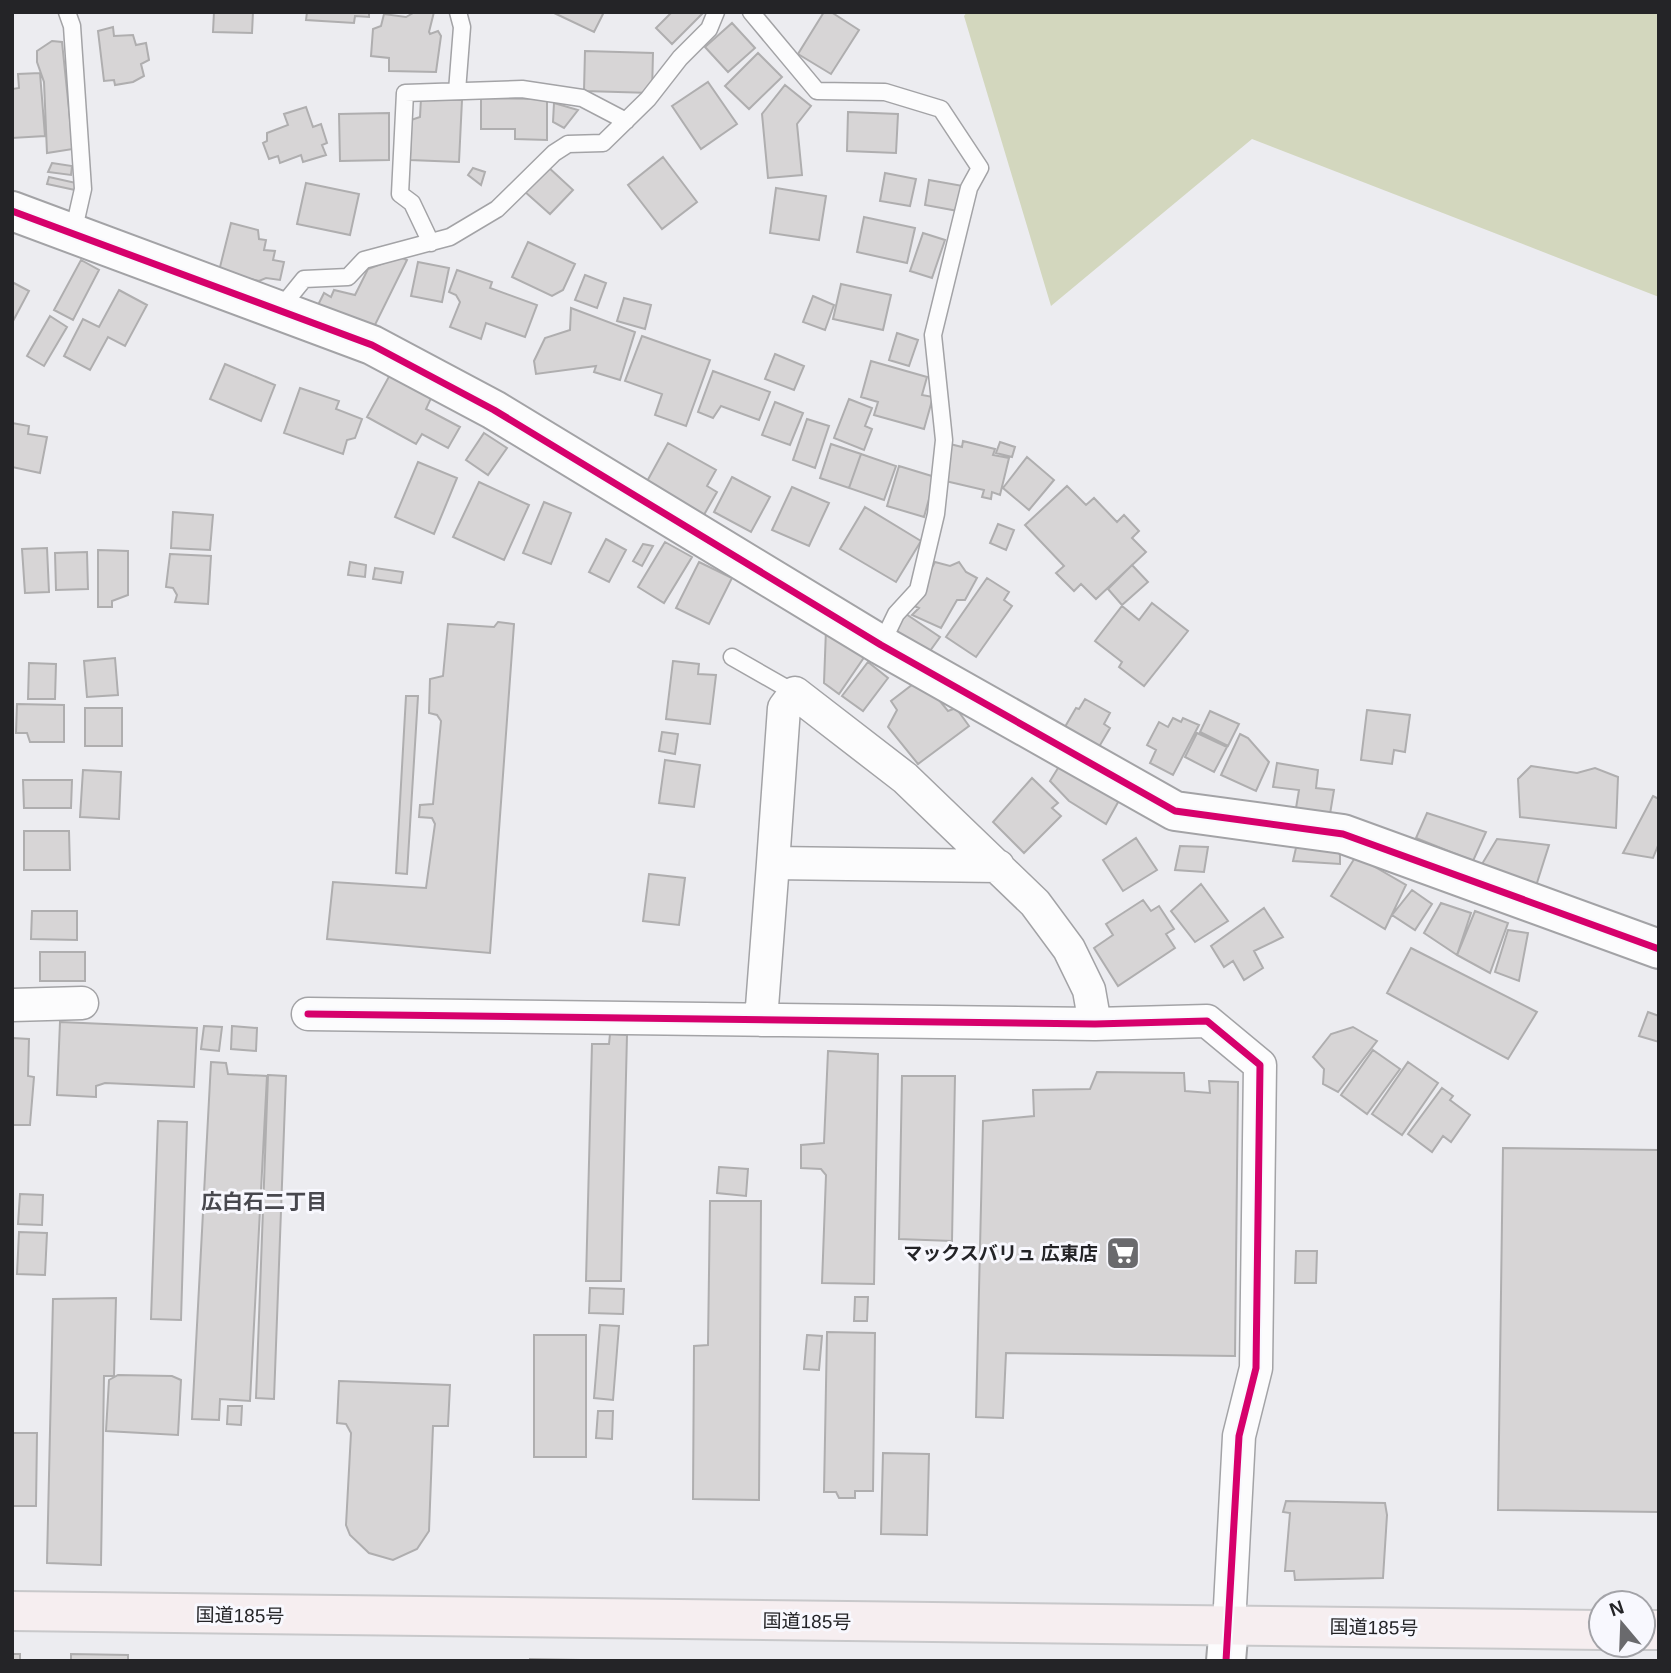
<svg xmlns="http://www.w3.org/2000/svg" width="1671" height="1673" viewBox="0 0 1671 1673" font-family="Arial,'Noto Sans JP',sans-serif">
  <rect width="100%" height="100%" fill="#ececf0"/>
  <path fill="#d3d7be" d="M967,12H1659V297L1252,139L1051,306L964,16Z"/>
  <path fill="#d7d5d6" stroke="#afaeaf" stroke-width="2" d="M214,12H253L252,33L213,32Z
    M307,12H369V17L355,16L354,23L306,20Z
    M434,12L429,32L430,34L438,31L441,36L436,72L389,71V58L371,56L373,29L381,26L384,14L406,17L415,12Z
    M552,12H604L594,32Z
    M672,12H704L672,44L656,28Z
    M824,12H831L859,30L831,74L798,54Z
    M732,23L755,48L728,72L705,47Z
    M113,27L114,36L133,35L136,45L146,43L149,60L141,64L144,76L133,82L115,85L114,80L104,81L98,31Z
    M52,41L62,42L73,149L47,153L44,82L37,62V51Z
    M585,51L653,53L652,93L584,91Z
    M758,53L782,77L749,109L725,86Z
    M40,73L45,136L12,138V89L19,88L18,74Z
    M708,82L737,124L701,149L672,106Z
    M785,85L811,106L797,124L802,175L768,178L762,114Z
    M421,98L462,100L459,162L410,160L411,120L420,117Z
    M481,98L547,99V140L515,139V129H481Z
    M554,103L578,110L564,128L553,122Z
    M306,107L313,127L321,124L327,143L322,145L326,155L303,162L301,155L280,163L278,156L269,159L263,143L267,141V133L288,125L284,114Z
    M848,112L898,114L896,153L847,151Z
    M389,113V160L340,161L339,114Z
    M663,157L697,202L662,229L628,185Z
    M52,163L72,166L71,175L48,172Z
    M547,166L573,190L550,214L524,191Z
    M473,168L485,172L481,185L468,175Z
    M885,173L916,179L910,206L880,201Z
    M49,177L76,183L75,190L47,184Z
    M929,180L963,186L958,211L925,205Z
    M306,183L359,194L350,235L297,224Z
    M776,188L826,196L819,240L770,233Z
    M864,217L915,228L907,263L857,252Z
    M231,223L258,230L259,239L266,240L264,250L275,251L273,260L284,262L280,280L266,278L259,281L219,271Z
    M923,233L945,240L932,278L910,271Z
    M528,242L575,264L563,290L552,296L512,277Z
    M400,257L407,260L371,333L317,307L324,293L331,297L334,290L355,295L368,269Z
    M81,260L99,270L73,320L54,310Z
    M418,262L449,268L442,302L411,296Z
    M457,270L492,282L490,288L537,305L525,337L486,323L481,339L450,327L460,302L456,295L449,292Z
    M585,275L606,283L597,308L575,300Z
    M12,282L29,291L12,323Z
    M841,284L891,295L883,330L833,319Z
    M119,290L147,305L125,346L108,337L90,370L64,356L83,319L99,327Z
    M813,296L834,305L825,330L803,322Z
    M624,298L651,305L645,329L617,321Z
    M571,308L635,332L620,380L594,372L596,366L536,374L534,361L545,338L570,330Z
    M50,316L67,327L44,366L27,356Z
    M897,333L918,340L909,366L889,360Z
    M642,336L710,360L686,426L655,415L662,394L625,381Z
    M775,354L804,366L794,390L765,379Z
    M871,361L927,377L922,395L933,397L924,429L874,415L878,402L861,397Z
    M225,364L275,385L261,421L210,399Z
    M392,371L433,394L426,409L460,427L448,448L422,434L416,444L367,417Z
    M713,371L770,392L759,420L721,406L713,418L698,412Z
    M300,388L339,401L336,409L362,419L355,438L347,440L343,454L284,433Z
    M849,399L872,408L865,426L872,429L864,450L834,438Z
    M775,402L803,413L790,445L762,435Z
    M807,419L829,426L815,468L793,460Z
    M12,423L29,426L28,434L47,437L40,473L12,467Z
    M484,433L507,448L488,475L466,460Z
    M963,441L995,449L993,455L1009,458L1000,495L992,492L991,499L982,497L984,490L941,480L950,444L962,447Z
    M1000,442L1015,447L1012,457L996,453Z
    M668,443L716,470L707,486L717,492L701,520L645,485Z
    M831,444L861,454L849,488L820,478Z
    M861,454L896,466L884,500L849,488Z
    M1027,457L1054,480L1029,510L1003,488Z
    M418,462L457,478L434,534L395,517Z
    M899,466L935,477L924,517L887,506Z
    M732,477L770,497L751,532L714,512Z
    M479,482L529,505L504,560L453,537Z
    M1067,486L1086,505L1094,498L1117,522L1124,515L1139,531L1132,538L1146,552L1096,599L1081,584L1074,591L1056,573L1064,566L1025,525Z
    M792,487L829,503L809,546L772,530Z
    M544,502L571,513L551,564L523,553Z
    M865,507L921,541L896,582L840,549Z
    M173,512L213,515L210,550L171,548Z
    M998,524L1014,530L1006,550L990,543Z
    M606,539L626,550L609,582L589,572Z
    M665,542L692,557L664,603L638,587Z
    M643,544L653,546L642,566L633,561Z
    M47,548L49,592L25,593L22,549Z
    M98,550L128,551V595L112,601V607H98Z
    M87,552L88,589L56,590L55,553Z
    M170,554L211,556L208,604L175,602L177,595L173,588L166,587Z
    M350,562L366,565L365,577L348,575Z
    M699,562L732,578L709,624L676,608Z
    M935,562L950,566L959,562L966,572L977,578L965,600H957L941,628L912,615L919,608L912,605Z
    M1132,565L1148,582L1122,605L1108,589Z
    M375,568L403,572L401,583L373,579Z
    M987,578L1009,592L1004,600L1012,606L976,657L946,637Z
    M1152,603L1188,631L1144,686L1119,667L1122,662L1095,641L1122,606L1139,620Z
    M906,614L940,637L925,658L891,635Z
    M498,622L514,624L490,953L327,939L333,882L426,888L435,824L432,818L419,817L420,805L433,804L441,721L437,715L429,713L430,679L443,676L448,624L494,627Z
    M826,629L867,653L839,694L824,683Z
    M115,658L118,695L87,697L84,661Z
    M673,661L699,664L698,674L716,675L710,724L666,719Z
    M868,662L888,678L863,711L842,696Z
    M29,663L56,664L55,699H28Z
    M921,678L948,711L956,708L969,726L918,764L888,727L897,710L891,701Z
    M406,696H418L407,874L396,873Z
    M1085,699L1110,713L1104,724L1110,728L1096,752L1062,732L1076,708L1079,709Z
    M17,704L64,705V742H30L27,733H16Z
    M85,708H122V746H85Z
    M1367,710L1410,715L1405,752L1394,750L1392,764L1361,760Z
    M1210,711L1239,724L1228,746L1200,732Z
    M1173,718L1181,722L1183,718L1199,725L1173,775L1150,763L1156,750L1147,745L1159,722L1168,727Z
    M662,732L678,734L675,754L659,751Z
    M1197,733L1227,747L1214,772L1185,757Z
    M1240,734L1248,738L1269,762L1256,791L1221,775Z
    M665,760L700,765L694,807L659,803Z
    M1063,760L1122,795L1106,824L1069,801L1050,781Z
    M1277,763L1318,770L1316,788L1334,790L1330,814L1296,808L1299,790L1273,787Z
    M1531,766L1577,773L1595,768L1618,777L1616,828L1520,817L1518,779Z
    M83,770L121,772L119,819L80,817Z
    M1032,778L1058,803L1052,808L1061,816L1024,853L993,822Z
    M23,780H72L71,808H24Z
    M1653,796L1659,799V843L1653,858L1623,853Z
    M1427,813L1486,832L1473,861L1416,838Z
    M24,831H69L70,870H24Z
    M1136,838L1157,870L1123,891L1103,860Z
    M1298,839L1340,842V864L1293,861Z
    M1497,839L1549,845L1535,889L1486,874L1482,864Z
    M1180,846L1208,847L1204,872L1175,870Z
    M1356,856L1406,885L1385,929L1331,896Z
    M649,874L685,878L679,925L643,921Z
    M1201,884L1228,921L1195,942L1171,911Z
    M1412,890L1432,904L1415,930L1392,915Z
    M1143,900L1151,911L1159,906L1174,929L1166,934L1175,948L1118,986L1094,948L1113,935L1106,924Z
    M1441,903L1471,913L1457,955L1424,933Z
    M1264,908L1283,937L1254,951L1263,968L1244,980L1233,961L1224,967L1211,946Z
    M32,911H77V940L31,939Z
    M1475,911L1508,923L1490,973L1457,955Z
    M1508,930L1528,933L1519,981L1495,972Z
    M1411,948L1537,1012L1508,1059L1387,993Z
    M40,952H85V981H40Z
    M1648,1012L1659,1016V1042L1639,1036Z
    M60,1022L197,1028L194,1087L105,1083L96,1086V1097L57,1095Z
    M204,1026L222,1027L219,1051L201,1049Z
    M232,1026L257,1028L256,1051L231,1049Z
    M1353,1027L1377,1041L1338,1092L1323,1084L1324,1069L1313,1057L1331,1034Z
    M610,1034L627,1035L621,1281H586L592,1044H609Z
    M12,1038L29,1039L28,1076L34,1077L30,1125H12Z
    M1373,1050L1400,1069L1367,1114L1341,1095Z
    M828,1051L878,1054L874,1284L822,1283L826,1175L821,1169L801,1168V1145L824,1143Z
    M211,1062L226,1063L228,1074L267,1076L250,1401L220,1399L219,1420L192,1419Z
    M1408,1062L1438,1083L1402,1135L1372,1114Z
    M1097,1072L1184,1073L1185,1091L1210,1093L1209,1081L1238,1082L1235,1356L1006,1353L1003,1418L976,1417L983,1121L1034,1116L1033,1090L1090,1089Z
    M268,1075L286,1076L274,1399L256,1398Z
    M902,1076H955L952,1241L899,1239Z
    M1442,1088L1453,1096L1450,1100L1470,1115L1451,1142L1443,1136L1432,1152L1408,1134Z
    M158,1121L187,1122L181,1320L151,1319Z
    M1503,1148L1659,1150V1512L1498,1510Z
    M719,1167L748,1169L746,1196L717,1193Z
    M20,1194L43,1195L42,1225L18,1224Z
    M710,1201H761L759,1500L693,1499L694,1346L708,1345Z
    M19,1232L47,1233L45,1275L17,1274Z
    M1296,1251H1317L1316,1283H1295Z
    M590,1288L624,1289L623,1314L589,1313Z
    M855,1297H868L867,1321H854Z
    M116,1298L114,1376H104L101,1565L47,1563L53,1299Z
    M600,1325L619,1326L613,1400L594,1398Z
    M827,1332L875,1333L873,1491H855V1498H839L836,1492H824Z
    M534,1335H586V1457H534Z
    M807,1335L822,1336L819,1370L804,1369Z
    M118,1375L172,1376L181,1380L178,1435L106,1431L109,1380Z
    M339,1381L450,1385L448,1426H433L429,1531L417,1549L393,1560L369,1553L350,1535L346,1525L351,1433L346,1424L337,1423Z
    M228,1406H242L241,1425L227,1424Z
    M598,1411H613L612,1439L596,1438Z
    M12,1433H37L36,1506H12Z
    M883,1453L929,1454L927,1535L881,1534Z
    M1286,1501L1385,1503L1387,1515L1383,1578L1295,1580L1294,1571H1285L1290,1513L1283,1512Z
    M12,1654H20V1661H12Z
    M71,1654L128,1655V1661H71Z
    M530,1659L580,1660V1661H530Z"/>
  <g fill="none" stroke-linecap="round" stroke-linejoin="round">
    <g stroke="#a3a3a6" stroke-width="19">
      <path id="service" d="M67,12L72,26L83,189L73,233
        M751,12L817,91L885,92L941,109L980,168L969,188L933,335L944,440L936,514L918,590L896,614L881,645
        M457,91L462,27L458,12
        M431,243L412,203L400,194L405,93L522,89L582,98L626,121
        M278,311L304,279L348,277L364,260L450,237L497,209L554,153L568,144L603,143L648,99L680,58L709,29L716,12
        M732,657L795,693"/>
    </g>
    <g stroke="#a3a3a6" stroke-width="35">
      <path id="minor" d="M998,866L773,863L784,708L795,693L905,778L1035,903L1069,949L1089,990L1095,1024
        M12,1005L82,1003
        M308,1014L1095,1024L1207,1021L1260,1065L1256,1368L1239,1436L1229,1625
        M761,1020L773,863"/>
    </g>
    <g stroke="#a3a3a6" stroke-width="42">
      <path id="tertiary" d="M12,211L372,345L494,410L881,645L1175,811L1343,834L1659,949
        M1226,1661L1229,1625"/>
    </g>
    <g stroke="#c8c8ca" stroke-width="42">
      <path id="trunk" d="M12,1611L1601,1630
        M1643,1630H1659"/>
    </g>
    <use href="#service" stroke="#fcfcfd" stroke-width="16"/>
    <use href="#minor" stroke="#fcfcfd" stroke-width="32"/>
    <use href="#tertiary" stroke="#fcfcfd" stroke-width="38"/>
    <use href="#trunk" stroke="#f6eef0" stroke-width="38"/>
    <g stroke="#f8f8fe" stroke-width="11">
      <path id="cycleway" d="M12,211L372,345L494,410L881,645L1175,811L1343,834L1659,949
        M308,1014L1095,1024L1207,1021L1260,1065L1256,1368L1239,1436L1226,1661"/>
    </g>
    <use href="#cycleway" stroke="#d6006c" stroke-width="7"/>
  </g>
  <defs>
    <g id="supermarket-square" transform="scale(1.75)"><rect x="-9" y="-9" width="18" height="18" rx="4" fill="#6a6a6d" stroke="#f8f8fe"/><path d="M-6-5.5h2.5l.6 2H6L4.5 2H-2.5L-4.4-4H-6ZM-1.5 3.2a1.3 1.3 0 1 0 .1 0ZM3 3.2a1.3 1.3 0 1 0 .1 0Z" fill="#fff"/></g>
  </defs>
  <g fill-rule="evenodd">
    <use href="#supermarket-square" x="1123" y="1253"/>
  </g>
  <g text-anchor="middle" stroke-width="6" stroke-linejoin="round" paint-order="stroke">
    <g font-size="19" font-weight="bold" fill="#242427" stroke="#f8f8fe" text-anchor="end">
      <text x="1098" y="1260">マックスバリュ 広東店</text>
    </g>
    <g font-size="19" fill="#242427" stroke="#f8f8fe">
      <text transform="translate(240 1615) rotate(1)" y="7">国道185号</text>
      <text transform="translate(807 1621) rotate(1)" y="7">国道185号</text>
      <text transform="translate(1374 1627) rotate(1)" y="7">国道185号</text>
    </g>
    <g font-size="21" font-weight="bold" fill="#48484e" stroke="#f8f8fe">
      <text x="264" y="1209">広白石二丁目</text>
    </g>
  </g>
  <rect width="1671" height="1673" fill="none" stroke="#242427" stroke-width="28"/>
  <g transform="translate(1622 1624) rotate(341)"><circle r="33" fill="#f8f8fe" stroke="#a3a3a8" stroke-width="2"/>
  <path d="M0-5L12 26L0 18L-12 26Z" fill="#6a6a6d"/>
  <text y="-10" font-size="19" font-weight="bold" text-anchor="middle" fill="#242427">N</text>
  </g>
</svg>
